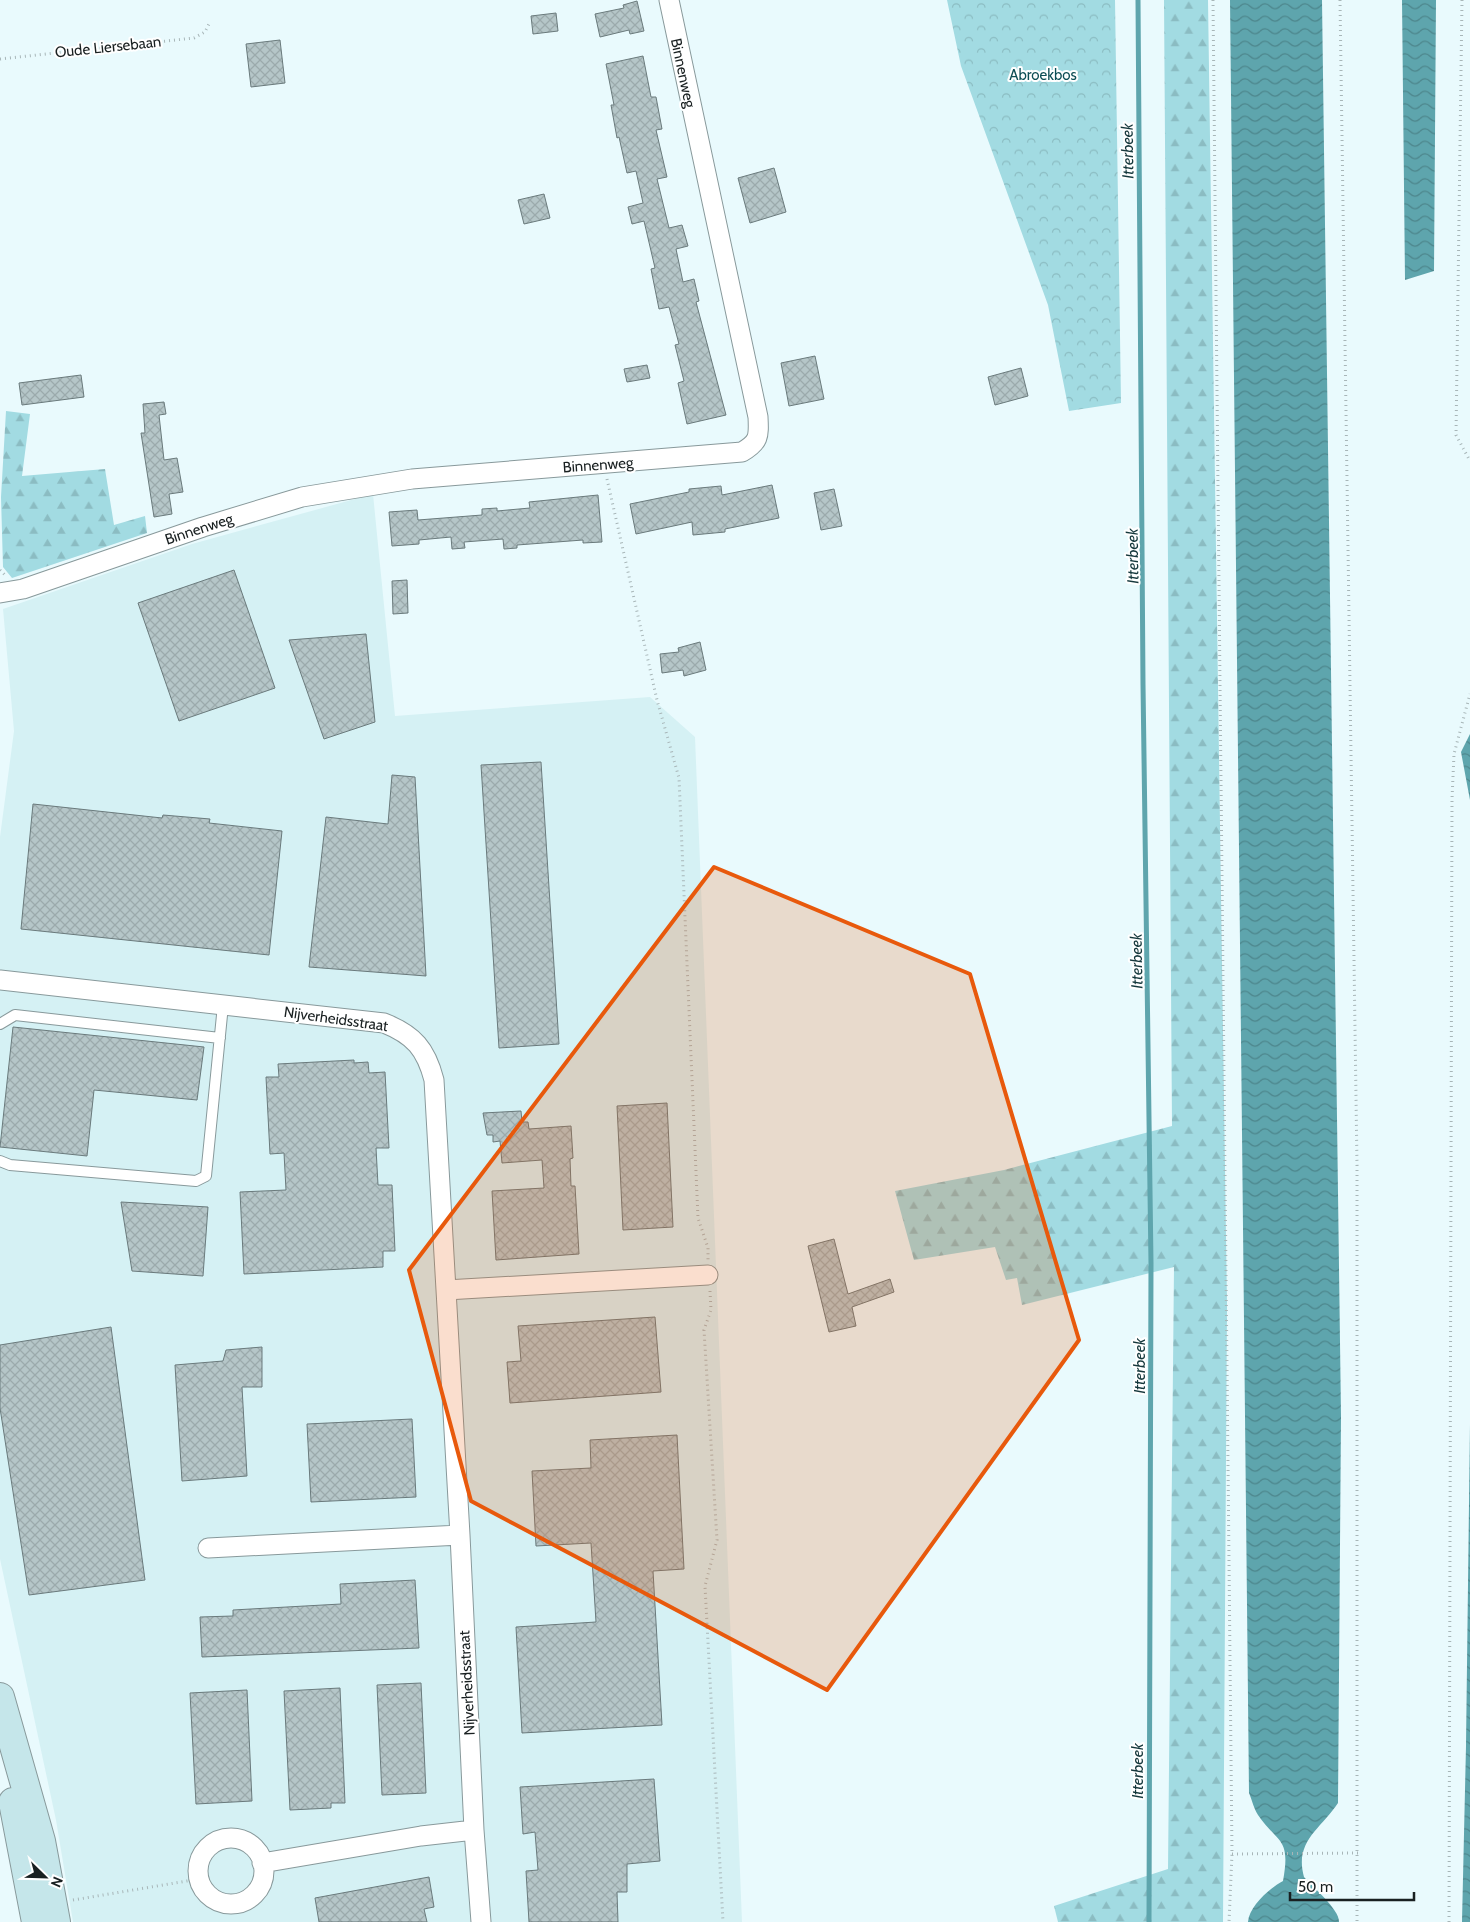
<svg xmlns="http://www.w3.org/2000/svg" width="1470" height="1922" viewBox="0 0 1470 1922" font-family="Cabin,sans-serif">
  <defs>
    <pattern id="forest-firs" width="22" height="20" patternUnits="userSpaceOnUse" patternTransform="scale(1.25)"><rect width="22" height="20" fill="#a2dbe2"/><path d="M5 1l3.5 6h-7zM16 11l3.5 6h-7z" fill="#8bbcc2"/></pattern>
    <pattern id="park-crowns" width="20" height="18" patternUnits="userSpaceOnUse" patternTransform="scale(1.25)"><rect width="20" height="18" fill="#a2dbe2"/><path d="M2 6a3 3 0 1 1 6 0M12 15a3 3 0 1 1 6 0" fill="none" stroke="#8bbcc2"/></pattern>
    <pattern id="water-waves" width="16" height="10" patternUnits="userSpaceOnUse" patternTransform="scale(1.25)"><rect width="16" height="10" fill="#5ea5ad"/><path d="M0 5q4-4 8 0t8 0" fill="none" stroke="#4d868c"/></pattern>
    <pattern id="building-cross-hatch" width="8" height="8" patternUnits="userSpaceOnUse" patternTransform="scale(1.25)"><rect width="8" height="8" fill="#b5c6c8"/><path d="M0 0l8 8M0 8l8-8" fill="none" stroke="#9baaac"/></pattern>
  </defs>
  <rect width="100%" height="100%" fill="#e9fafd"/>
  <path fill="#d5f1f4" d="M373,494L395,716L650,697L695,737L742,1922H73L56,1820L0,1559V837L14,731L3,609L192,544Z"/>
  <path fill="url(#forest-firs)" d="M1164,0H1208L1227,1305L1223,1922H1058L1054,1906L1168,1869L1174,1267L1022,1305L1017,1278L1006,1280L995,1247L914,1260L895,1191L1004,1170L1172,1126Z
    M6,411L30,414L22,476L105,469L114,525L145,516L147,533L12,578L3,567L1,497Z"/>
  <path fill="url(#park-crowns)" d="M947,0H1115L1121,403L1069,411L1048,305L961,66Z"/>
  <path fill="url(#water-waves)" d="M1230,0H1322L1341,1416L1338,1803C1321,1829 1294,1841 1304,1877C1313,1887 1340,1910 1339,1922H1248C1249,1906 1270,1888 1283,1881C1291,1837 1278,1844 1258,1815C1254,1809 1252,1800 1249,1793Z
    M1402,0H1436L1434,271L1405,280Z
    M1470,734V800L1461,752Z
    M1470,1424V1922H1462L1466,1746Z"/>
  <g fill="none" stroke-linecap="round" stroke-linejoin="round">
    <path stroke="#5ea5ad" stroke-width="5" d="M1138,0L1143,684L1151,1263L1149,1922"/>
  </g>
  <path fill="url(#building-cross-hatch)" stroke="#6a7a7c" d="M637,1L644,31L630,34L629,30L600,37L595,14L624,8L623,5Z
    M556,13L558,31L533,34L531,16Z
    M280,40L285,83L251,87L246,44Z
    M643,56L651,97H656L662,129L656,130L667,177L657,179L669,228L682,225L688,246L676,249L683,282L694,279L699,301L696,302L726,415L687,424L678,383L684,381L675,345L679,344L669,307L659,309L651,269L655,268L644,221L632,224L628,207L643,203L636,171L627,173L619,137L617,138L611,105H614L606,64Z
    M774,168L786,212L750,223L738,178Z
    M544,194L550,218L524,224L518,200Z
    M815,356L824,399L789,406L781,363Z
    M647,365L650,378L627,382L624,369Z
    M1021,368L1028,396L995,405L988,377Z
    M81,375L84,397L22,405L19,383Z
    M164,402L166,414L159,415L164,460L177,458L183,492L169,494L172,514L154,517L141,433H145L143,404Z
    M772,485L779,518L725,529V532L693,535L692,522L636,534L630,504L689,492V489L721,486L722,495Z
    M834,489L842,526L821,530L814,493Z
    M598,495L602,542L583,543V540L517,545V548L504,549L503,539L464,542L465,548L452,549L451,537L419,540V544L392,546L389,512L417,510L418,520L482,515V509L497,508V511L530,508L529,502Z
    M234,570L275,688L179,721L138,603Z
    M407,580L408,613L393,614L392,581Z
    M366,634L375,722L324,739L289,640Z
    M700,642L706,670L684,676L683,670L662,673L660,654L679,652L678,648Z
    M541,762L559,1044L499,1048L481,765Z
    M392,775L415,777L426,976L309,967L326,817L388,824Z
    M33,804L162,818L163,815L210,819L209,823L282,831L269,955L21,929Z
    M13,1027L204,1047L197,1100L94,1090L87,1156L0,1147Z
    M354,1060V1063L368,1062L369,1073L385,1072L389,1148H376L378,1185H392L395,1251H383V1267L244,1274L240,1192L286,1190L284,1153L270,1154L266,1077H279L278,1064Z
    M667,1103L673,1227L623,1230L617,1106Z
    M521,1111L522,1122H528L529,1129L571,1126L573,1158L570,1159L571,1186H575L579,1254L496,1260L492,1191L544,1188L542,1160L502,1163L500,1141L493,1142V1135H487L483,1113Z
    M121,1202L208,1207L203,1276L132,1271Z
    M834,1239L848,1294L890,1279L894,1292L852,1307L856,1326L829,1332L808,1246Z
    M655,1317L661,1392L510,1403L507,1362L521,1361L518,1326Z
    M111,1327L145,1580L29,1595L0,1408V1345Z
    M262,1347V1387H242L247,1476L182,1481L175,1365L223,1361L226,1350Z
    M412,1419L416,1497L311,1502L307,1424Z
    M677,1435L684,1569L653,1571L662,1725L522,1733L516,1627L596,1622L591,1543L536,1546L532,1471L591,1468L590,1440Z
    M415,1580L419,1648L202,1657L200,1617L233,1616V1610L341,1604L340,1584Z
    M421,1683L426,1793L382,1795L377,1685Z
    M340,1688L345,1803H331V1808L290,1810L284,1691Z
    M247,1690L252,1801L196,1804L190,1693Z
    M654,1779L660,1861L627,1864V1892H617L618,1922H529L526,1871L538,1870L535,1832L523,1834L520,1787Z
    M429,1877L434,1907L424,1909L427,1922H319L315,1898Z"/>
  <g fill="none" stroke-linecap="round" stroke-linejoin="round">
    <g stroke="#88999b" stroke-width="12">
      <path id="service" d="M0,1024L15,1015L220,1038
        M0,1161L10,1165L196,1181L206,1176L223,1005"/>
    </g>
    <g stroke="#88999b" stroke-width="21">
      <path id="minor" d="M0,593L23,589L203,527L302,497L412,479L742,452C759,442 759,437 758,417L669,0
        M0,980L384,1023C414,1035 426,1049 434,1080L446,1290
        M460,1535L474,1830
        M208,1548L460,1535L446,1290L708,1275
        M198 1871a33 33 0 1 1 66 0a33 33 0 1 1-66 0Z
        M262,1863L421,1836L474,1830L481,1922"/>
    </g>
    <g stroke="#88999b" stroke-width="30">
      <path id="secondary" d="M0,1697L41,1841L56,1922
        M13,1802L36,1922"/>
    </g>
    <path stroke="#a8b6b8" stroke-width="3" stroke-dasharray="1 4" stroke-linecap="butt" d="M1213,0L1232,1854L1229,1922
      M1340,0L1357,1165V1922
      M1462,0L1456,435L1470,461
      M0,59L194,38L205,32L209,24
      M607,479L657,700L679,778L698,1218L708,1248V1260
      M0,570L5,575
      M710,1291L711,1310L704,1330L717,1540L705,1586L723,1922
      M1232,1854L1358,1853
      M73,1900L199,1879
      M1449,1922L1452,799L1454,754L1470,694"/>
    <use href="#service" stroke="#fff" stroke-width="10"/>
    <use href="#minor" stroke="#fff" stroke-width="19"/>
    <use href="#secondary" stroke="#c5e6ea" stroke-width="28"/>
  </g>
  <path fill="#e8590c" fill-opacity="0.2" stroke="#e8590c" stroke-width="4" stroke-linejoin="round" d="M714,867L970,974L1079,1340L827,1690L471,1501L409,1270Z"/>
  <g text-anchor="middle" stroke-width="4" stroke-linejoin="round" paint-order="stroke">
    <g font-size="15" fill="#192021" stroke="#fff">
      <text transform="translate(108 47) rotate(-6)" y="5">Oude Liersebaan</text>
      <text transform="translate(683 73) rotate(78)" y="5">Binnenweg</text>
      <text transform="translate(598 465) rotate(-4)" y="5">Binnenweg</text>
      <text transform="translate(199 529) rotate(-18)" y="5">Binnenweg</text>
      <text transform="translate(336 1019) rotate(8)" y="5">Nijverheidsstraat</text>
      <text transform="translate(467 1683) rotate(-93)" y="5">Nijverheidsstraat</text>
    </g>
    <g font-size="15" fill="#0e4e55" stroke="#fff">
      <text x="1043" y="80">Abroekbos</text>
    </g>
    <g font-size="16" font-style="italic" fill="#15383c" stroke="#fff">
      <text transform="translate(1127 151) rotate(-91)" y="6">Itterbeek</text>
      <text transform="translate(1132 556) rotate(-91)" y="6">Itterbeek</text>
      <text transform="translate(1136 961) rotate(-91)" y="6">Itterbeek</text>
      <text transform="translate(1139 1366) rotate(-90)" y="6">Itterbeek</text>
      <text transform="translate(1137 1771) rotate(-90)" y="6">Itterbeek</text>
    </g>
  </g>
  <g transform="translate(45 1877) rotate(113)" stroke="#ffffff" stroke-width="4" paint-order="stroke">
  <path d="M0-4L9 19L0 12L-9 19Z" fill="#192021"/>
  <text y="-8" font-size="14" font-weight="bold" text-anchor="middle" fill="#192021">N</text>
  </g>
  <path d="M1290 1892v8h124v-8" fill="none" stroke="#192021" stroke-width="2.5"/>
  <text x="1298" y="1892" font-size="15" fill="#192021" stroke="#ffffff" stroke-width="4" paint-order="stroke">50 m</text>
</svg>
